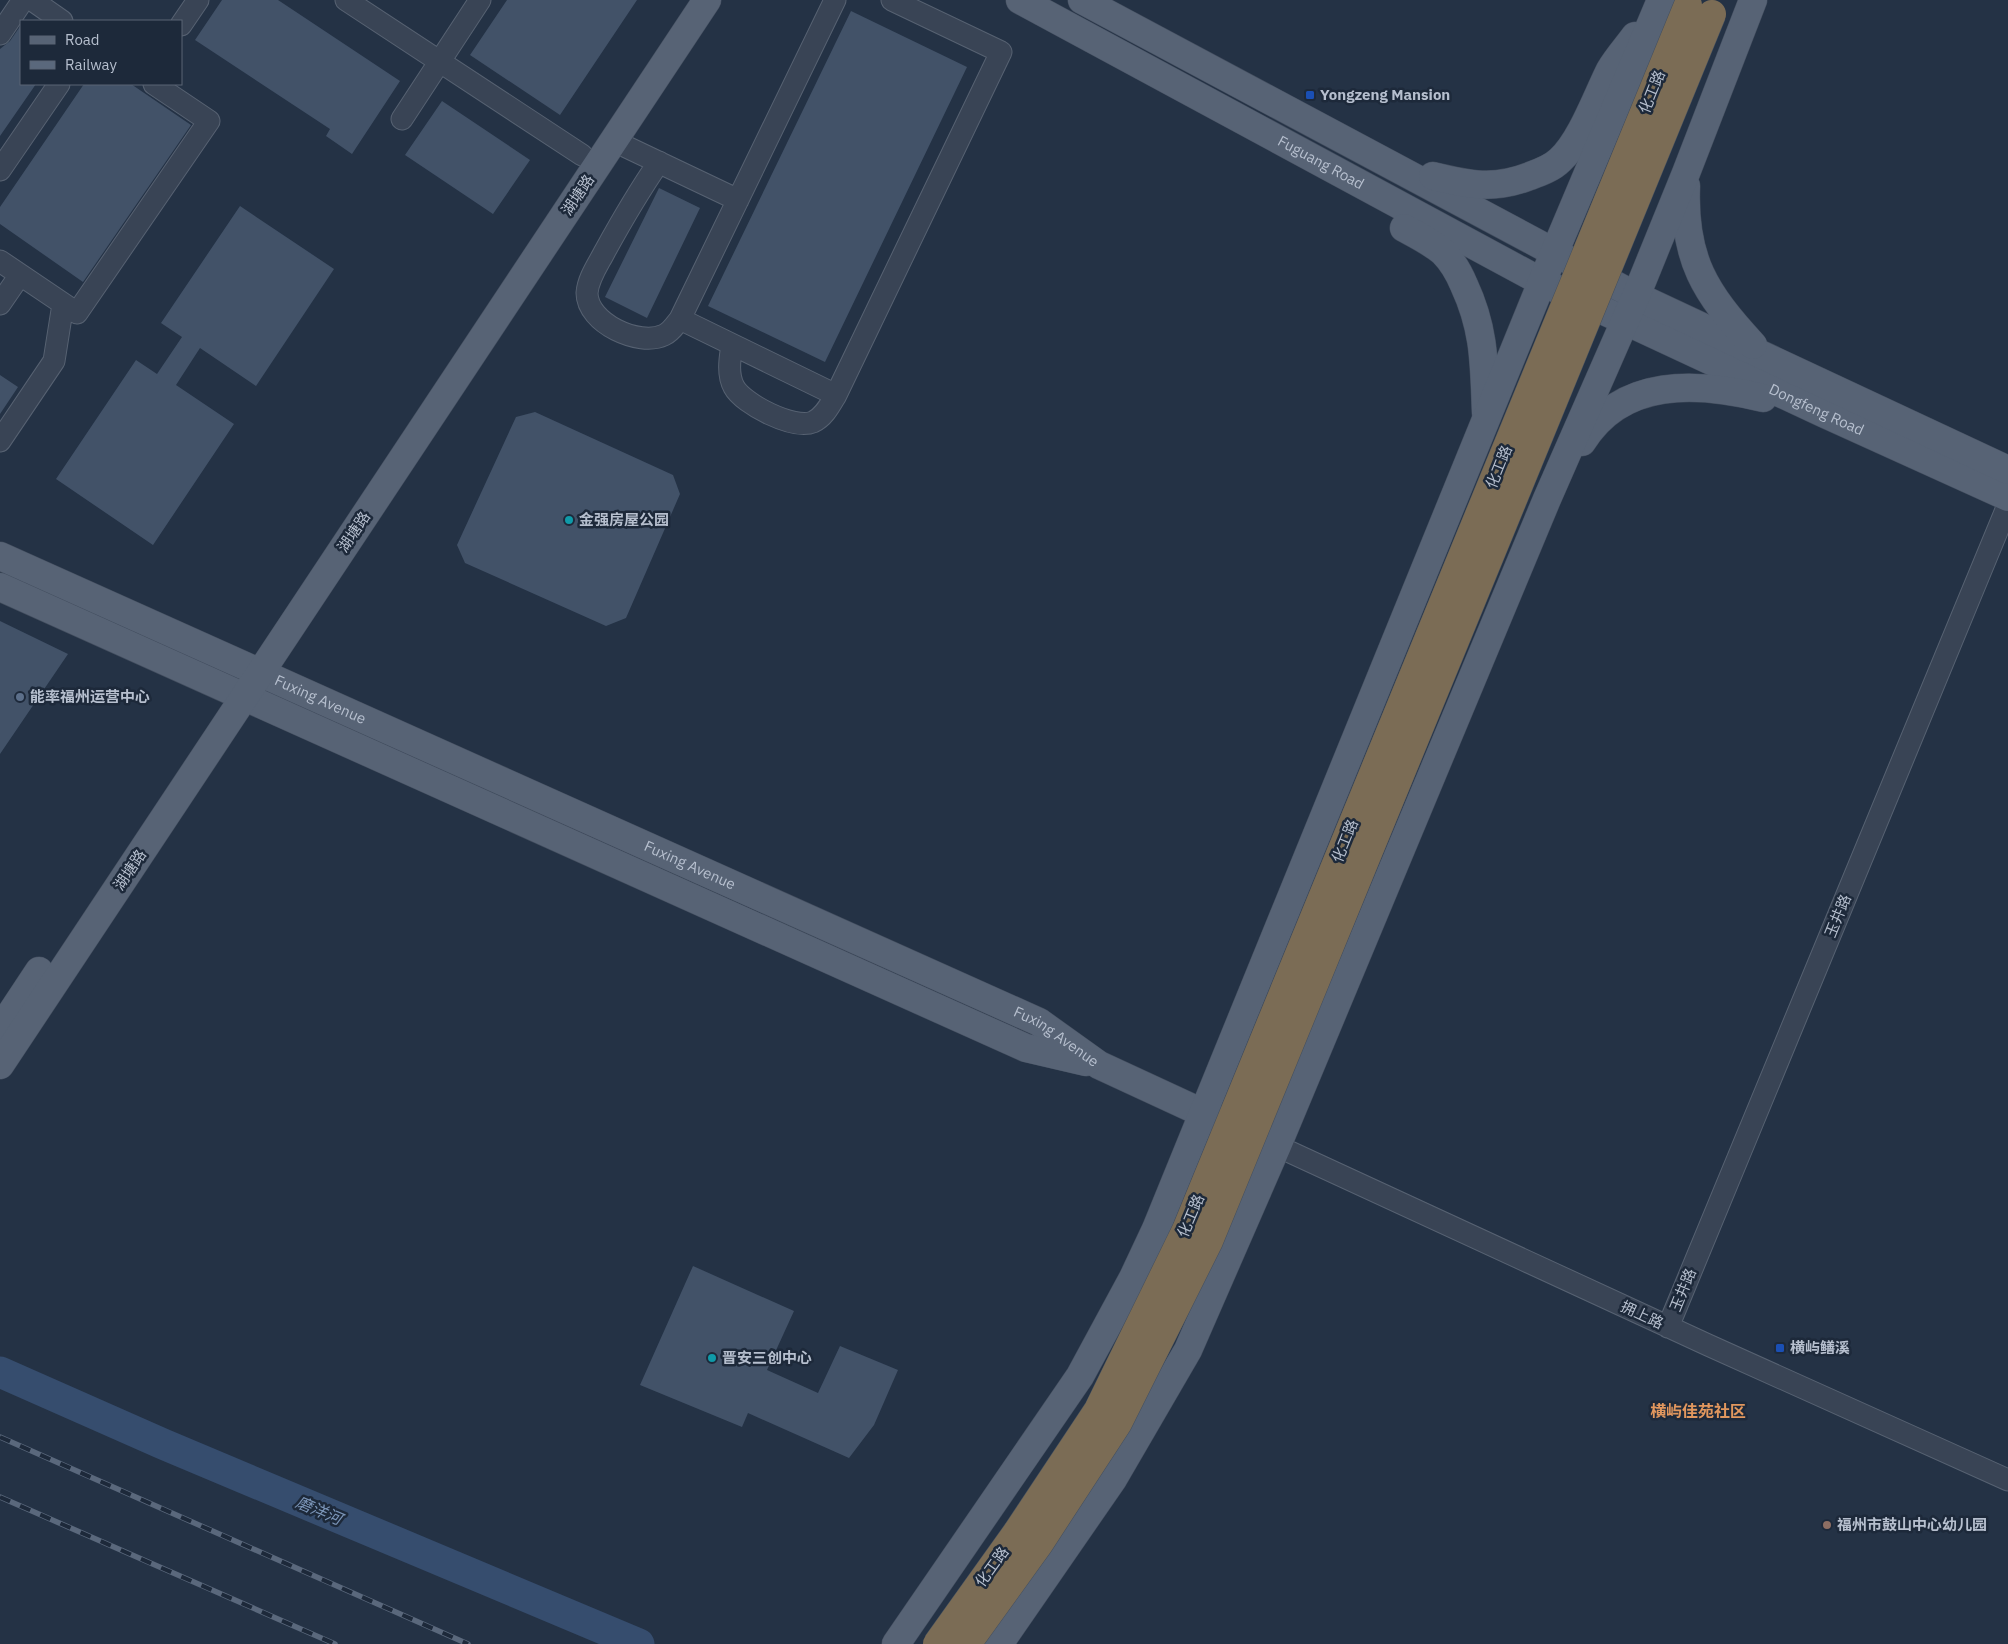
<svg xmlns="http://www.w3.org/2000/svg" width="2008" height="1644" viewBox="0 0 2008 1644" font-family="'IBM Plex Sans','Noto Sans SC',sans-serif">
  <rect width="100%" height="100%" fill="#243245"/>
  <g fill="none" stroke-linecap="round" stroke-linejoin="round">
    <path stroke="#364d6e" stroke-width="31" d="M0,1372L163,1444L639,1644"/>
  </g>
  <path fill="#425268" d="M222,0H278L400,81L352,154L326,136L330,129L195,40Z
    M507,0H637L560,115L470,55Z
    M851,11L967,67L825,362L708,306Z
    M21,25V84H36L0,136V49L10,41Z
    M84,84H131L191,125L83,282L0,224V207Z
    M442,101L530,160L493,214L405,155Z
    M659,188L700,208L647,318L605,297Z
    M240,206L334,269L256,386L200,348L176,385L234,424L153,545L56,479L136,360L157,374L182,337L161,323Z
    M0,375L18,387L0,414Z
    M535,412L673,475L680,494L626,618L606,626L465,563L457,545L516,417Z
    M0,621L68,654L0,754Z
    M693,1266L794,1311L767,1370L818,1393L840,1346L898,1370L874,1425L849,1458L748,1413L742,1427L640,1385Z"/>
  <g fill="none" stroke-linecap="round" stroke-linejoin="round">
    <g stroke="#576272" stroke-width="23">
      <path id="minor" d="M32,0L62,21
        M346,0L582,155
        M835,0L680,319L836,395L1001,52L892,0
        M181,25L198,0
        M0,34L23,0
        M402,119L480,0
        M614,141L738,200
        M659,162C639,191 622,220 605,251C599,263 588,278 587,293C587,323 639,347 664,335C671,332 675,325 680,319
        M0,170L59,84
        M0,261L77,313L209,121L154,84
        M0,304L20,275
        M732,345C730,358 727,374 734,387C743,404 794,430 813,422C824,417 830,405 836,395
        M0,441L54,361L63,304
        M1277,1146L1708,1345L2008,1480
        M1668,1327L2008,505"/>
    </g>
    <g stroke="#424d5e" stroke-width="29">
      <g id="major">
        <path id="s1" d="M1020,0L1542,282L1823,413L2008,497"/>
        <path d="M1082,0L1636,296L2008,470"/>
        <path d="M1433,176C1470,185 1494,190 1530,176C1541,172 1552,168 1560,160C1581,141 1597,96 1610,70C1617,58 1627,47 1635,36"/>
        <path d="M1686,186C1683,259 1705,293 1753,345"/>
        <path d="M1404,228C1417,235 1431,242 1443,252C1452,261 1459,273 1464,285C1485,330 1484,364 1486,413"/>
        <path d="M1582,442C1622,377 1698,382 1763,398"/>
        <path id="s2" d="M0,556L1039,1022L1099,1065L1220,1121"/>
        <path d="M0,587L1026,1048L1086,1062"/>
        <path d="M0,1030L39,971"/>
        <path d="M0,1065L707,0"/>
        <path d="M896,1644L1080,1376L1133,1278L1156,1229L1542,282L1661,0"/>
        <path d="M999,1644L1113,1479L1188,1350L1277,1146L1547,499L1636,296L1686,173L1753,0"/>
      </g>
    </g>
    <use href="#minor" stroke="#394455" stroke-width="21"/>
    <use href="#major" stroke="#576375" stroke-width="28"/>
    <g stroke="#5a687c" stroke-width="5.5">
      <path id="rail" d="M0,1437L468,1644
        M0,1497L335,1644"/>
    </g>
    <use href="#rail" stroke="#1d293a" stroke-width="4" stroke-dasharray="11" stroke-linecap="butt"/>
    <g stroke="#434f5f" stroke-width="29" stroke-linecap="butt">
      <path id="highway-bridge" d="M937,1644L1017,1532L1098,1410L1186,1230L1688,5
        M967,1644L1039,1544L1118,1423L1209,1241L1712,14"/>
    </g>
    <use href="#highway-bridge" stroke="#7b6c55" stroke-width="28"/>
  </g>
  <g fill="#1a4fb4" stroke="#1d293a" stroke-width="2">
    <rect x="1305" y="90" width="10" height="10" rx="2.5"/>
    <rect x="1775" y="1343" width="10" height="10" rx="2.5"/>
  </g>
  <g fill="#0f9aa8" stroke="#1d293a" stroke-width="2">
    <circle cx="569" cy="520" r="5"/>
    <circle cx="712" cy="1358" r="5"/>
  </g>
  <circle fill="#5c6f8a" stroke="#1d293a" stroke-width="2" cx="20" cy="697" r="5"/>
  <circle fill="#8d6e63" stroke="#1d293a" stroke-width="2" cx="1827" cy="1525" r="5"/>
  <g text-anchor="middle" stroke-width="5" stroke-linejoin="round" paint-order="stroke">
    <g font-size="15" fill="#b6bfce" stroke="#1d293a">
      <text transform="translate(1652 92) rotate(-68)" y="5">化工路</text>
      <text dy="5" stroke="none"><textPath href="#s1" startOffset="342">Fuguang Road</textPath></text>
      <text transform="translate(578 195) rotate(-56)" y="5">湖塘路</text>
      <text dy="5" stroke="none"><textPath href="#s1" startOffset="896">Dongfeng Road</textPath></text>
      <text transform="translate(1499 467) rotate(-68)" y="5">化工路</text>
      <text transform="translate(354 532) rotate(-56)" y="5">湖塘路</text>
      <text dy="5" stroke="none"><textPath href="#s2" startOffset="351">Fuxing Avenue</textPath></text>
      <text transform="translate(1345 841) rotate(-68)" y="5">化工路</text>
      <text dy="5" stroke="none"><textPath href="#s2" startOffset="756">Fuxing Avenue</textPath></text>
      <text transform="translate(130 870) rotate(-56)" y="5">湖塘路</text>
      <text transform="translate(1838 916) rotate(-68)" y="5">玉井路</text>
      <text dy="5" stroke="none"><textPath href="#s2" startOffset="1161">Fuxing Avenue</textPath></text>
      <text transform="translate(1191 1216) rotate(-67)" y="5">化工路</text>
      <text transform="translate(1683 1290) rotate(-68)" y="5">玉井路</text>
      <text transform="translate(1642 1315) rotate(25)" y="5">拥上路</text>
      <text transform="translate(992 1567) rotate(-54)" y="5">化工路</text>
    </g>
    <g font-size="15" font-weight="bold" fill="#b6bfce" stroke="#1d293a" text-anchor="start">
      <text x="1320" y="100">Yongzeng Mansion</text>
      <text x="579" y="525">金强房屋公园</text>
      <text x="30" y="702">能率福州运营中心</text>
      <text x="1790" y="1353">横屿鳝溪</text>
      <text x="722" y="1363">晋安三创中心</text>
      <text x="1837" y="1530">福州市鼓山中心幼儿园</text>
    </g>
    <g font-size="16" font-weight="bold" fill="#e1975e" stroke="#1d293a">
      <text x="1698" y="1417">横屿佳苑社区</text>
    </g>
    <g font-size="16" font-style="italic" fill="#7b95b8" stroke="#1d293a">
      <text transform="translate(319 1510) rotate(23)" y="6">磨洋河</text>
    </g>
  </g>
  <rect x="20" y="20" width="162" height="65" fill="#1d293a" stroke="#5a6575"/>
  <rect x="30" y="36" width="25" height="8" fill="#576375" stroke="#5a6575"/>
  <text x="65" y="45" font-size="15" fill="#b6bfce">Road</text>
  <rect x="30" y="61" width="25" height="8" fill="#5a687c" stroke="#5a6575"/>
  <text x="65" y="70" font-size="15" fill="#b6bfce">Railway</text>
</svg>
